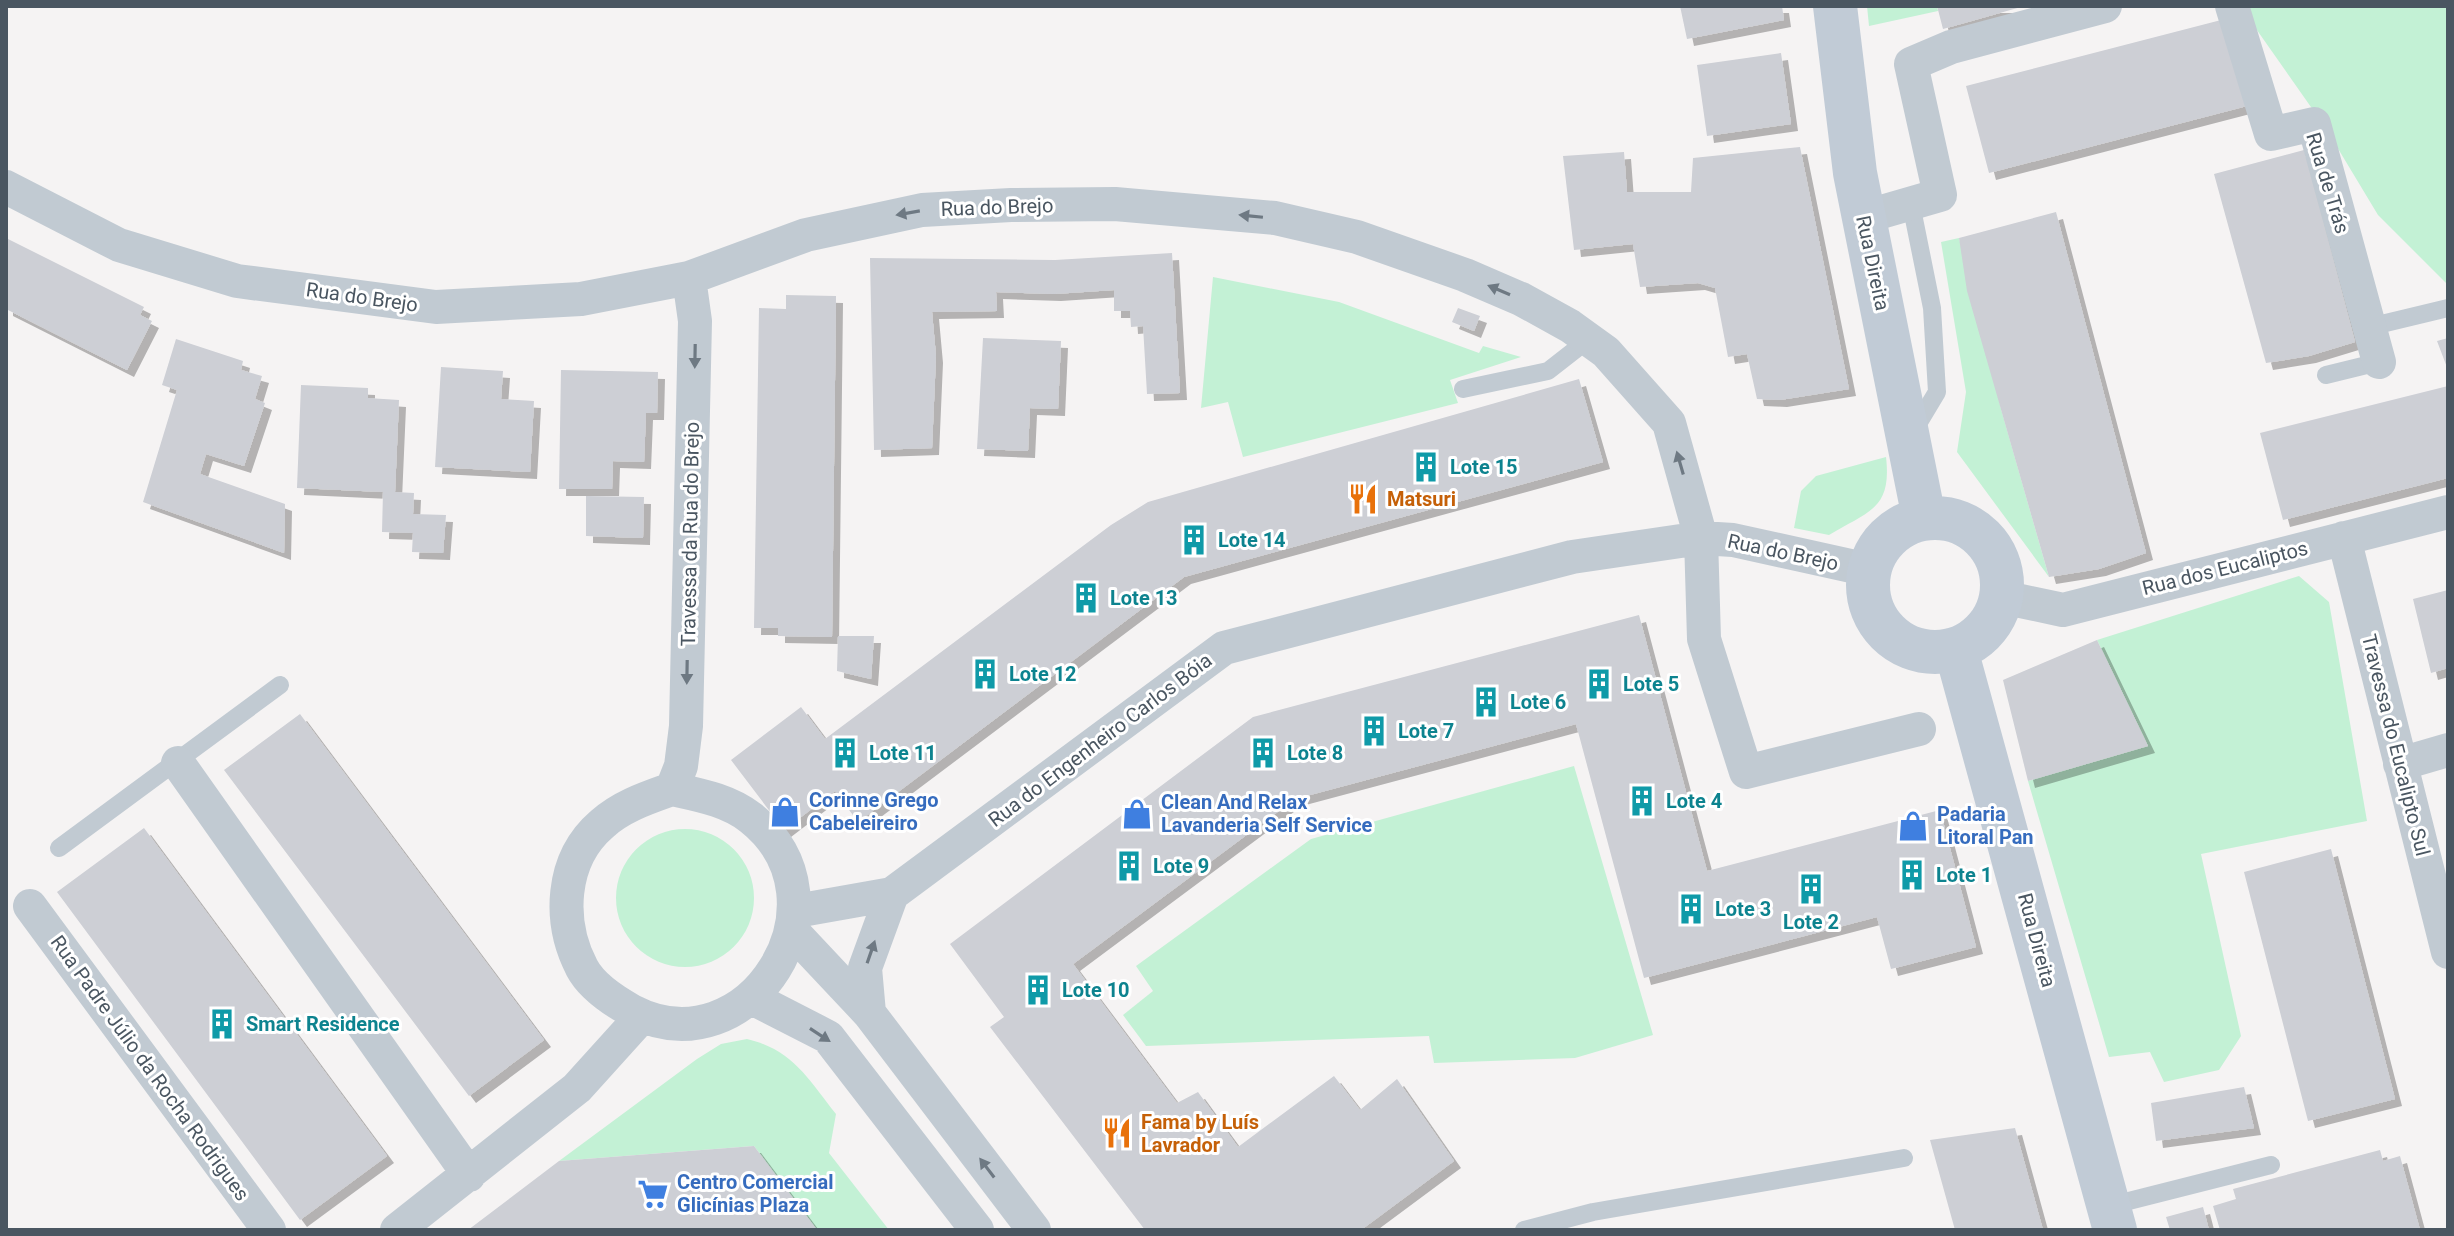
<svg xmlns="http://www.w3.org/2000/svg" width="2454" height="1236" viewBox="0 0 2454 1236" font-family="Roboto,sans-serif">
  <defs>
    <filter id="shadow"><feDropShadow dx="7" dy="7" stdDeviation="0" flood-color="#0004"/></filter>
  </defs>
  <rect width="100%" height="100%" fill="#f5f3f3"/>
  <path fill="#c3f1d5" d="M1867,6H1937L1938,11L1869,26Z
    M2240,6H2448V285L2378,215L2325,127Z
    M1959,238L2001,409L2049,577L1957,452L1966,392L1941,242Z
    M1213,277L1339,302L1479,353L1483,346L1521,357L1450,380L1458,403L1243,457L1228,402L1201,408Z
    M1886,457C1892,509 1869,511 1829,535L1794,528L1801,491L1816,476Z
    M2299,576L2329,602L2367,821L2201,854L2241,1036L2219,1070L2164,1082L2150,1052L2109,1057L2028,781L2148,746L2097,640Z
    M1574,766L1653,1035L1575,1058L1434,1063L1429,1036L1146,1046L1123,1015L1153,991L1136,966L1311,839Z
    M616 898a69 69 0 1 1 138 0a69 69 0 1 1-138 0Z
    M747,1039C793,1050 808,1079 836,1114L829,1153L889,1230H817L754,1146L559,1161L697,1059L721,1044Z"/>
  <path fill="#cdcfd5" filter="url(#shadow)" d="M1680,6H1782L1784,20L1687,39Z
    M1937,6H2020L2021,7L1943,29Z
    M2225,19L2247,106L1989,173L1966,86Z
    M1781,53L1791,124L1707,136L1697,65Z
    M1800,147L1849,389L1780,400L1757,399L1747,354L1728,357L1715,288L1698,283L1640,287L1633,244L1574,250L1563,156L1624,152L1627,192H1691L1693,158Z
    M2304,150L2355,342L2309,356L2266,363L2214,174Z
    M2056,212L2146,553L2099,569L2049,577L1967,291L1959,238Z
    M6,238L144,307L140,315L152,321L127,370L6,309Z
    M1172,253L1180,393L1147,394L1143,326L1131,327L1130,311H1114V290L1054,294L996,292L997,311L932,312L936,356L932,448L874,450L870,258L1055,260Z
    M786,295L836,296L832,637L778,636V628H754L759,308L786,309Z
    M1458,308L1480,316L1474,331L1452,322Z
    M983,338L1061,341L1058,409L1030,408L1028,451L977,449Z
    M2448,338V370L2437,341Z
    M176,339L243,361L241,370L262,376L255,399L265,403L244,466L206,454L200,474L285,504L284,553L143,502L177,390L162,385Z
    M441,367L503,371L501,399L534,401L530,472L435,467Z
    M561,370L658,372L657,413H646L644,462L613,461L612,489H559Z
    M1579,379L1603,462L1184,577L858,822L835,791L784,830L731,760L801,707L825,739L1111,525L1148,502Z
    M301,385L368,388V398L399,400L395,492L414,493L413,514L446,515L443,553L412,552L413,533L382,532L383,492L297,488Z
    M2448,386V478L2283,520L2260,433Z
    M586,496L644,497L643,538L586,536Z
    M2448,590V668L2431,673L2413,599Z
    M1639,615L1707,871L1940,810L1976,947L1891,969L1877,917L1644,978L1576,724L1295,799L1073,964L1177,1103L1198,1092L1238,1147L1334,1076L1360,1110L1397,1079L1454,1161L1361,1230H1145L990,1027L1004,1017L950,944L1253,717Z
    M838,636H874L871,679L837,671Z
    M2097,640L2148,746L2028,781L2003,680Z
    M300,714L544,1040L469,1096L224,770Z
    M144,828L387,1156L300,1220L57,892Z
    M2331,849L2395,1099L2308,1121L2244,872Z
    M2244,1087L2254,1128L2156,1141L2151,1103Z
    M2015,1128L2043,1230H1955L1930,1140Z
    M754,1146L817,1230H468L559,1161Z
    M2380,1150L2383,1161L2400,1156L2420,1230H2220L2213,1206L2236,1199L2233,1189Z
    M2203,1207L2209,1230H2170L2166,1217Z"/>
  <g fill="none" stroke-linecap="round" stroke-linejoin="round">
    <path stroke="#c1cad2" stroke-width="18" d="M1911,204L1932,308L1937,392L1913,432
      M2369,327L2448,308
      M2326,375L2379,362
      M1463,389L1548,371L1589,339
      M59,848L280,685
      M2109,1206L2271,1165
      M1524,1230L1593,1212L1904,1158"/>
    <path stroke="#c1cad2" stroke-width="34" d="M2232,6L2271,134L2314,124L2379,362
      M6,187L119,245L237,281L436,307L581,299L689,278L806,235L922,210L1011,205L1115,204L1275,218L1357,237L1465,275L1521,299L1570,326L1606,352L1669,423L1701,538L1704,639L1746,772L1919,729
      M1864,217L1940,195L1911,64L1951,47L2105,6
      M2344,538L2448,952
      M2002,597L2063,610L2448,512
      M178,763L469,1175
      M2400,764L2448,750
      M672,789C699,795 728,800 751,818C856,901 749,1072 632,1011C614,1001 592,987 582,968C558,922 560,860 602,824C622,806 647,798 672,789Z
      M672,789L681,766L686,726L695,321L689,278
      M30,906L269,1230
      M796,911L892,894L1224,648L1572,557L1701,538L1733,540L1869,570
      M792,931L869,1013L1034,1230
      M752,998L828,1037L977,1230
      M869,1013L865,968L892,894
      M397,1230L577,1088L642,1016"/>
    <path stroke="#c1cbd6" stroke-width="44" d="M1835,6L1855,173L1924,518
      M1868 585a67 67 0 1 1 134 0a67 67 0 1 1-134 0Z
      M1956,650L2115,1230"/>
  </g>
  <defs><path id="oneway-solid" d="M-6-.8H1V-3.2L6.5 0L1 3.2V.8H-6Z" transform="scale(2)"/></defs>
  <g fill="#6e7983">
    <use href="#oneway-solid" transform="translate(908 213) rotate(170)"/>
    <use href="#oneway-solid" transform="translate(1251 216) rotate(-174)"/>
    <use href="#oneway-solid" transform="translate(1499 290) rotate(-157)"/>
    <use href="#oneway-solid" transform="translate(695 356) rotate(91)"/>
    <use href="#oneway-solid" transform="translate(1680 463) rotate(-106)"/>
    <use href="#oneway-solid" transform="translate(687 672) rotate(91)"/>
    <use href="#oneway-solid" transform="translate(871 952) rotate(-71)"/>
    <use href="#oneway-solid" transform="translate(820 1035) rotate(33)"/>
    <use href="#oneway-solid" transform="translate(987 1168) rotate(-127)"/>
  </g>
  <defs>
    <g id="building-bare" transform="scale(2.4)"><path d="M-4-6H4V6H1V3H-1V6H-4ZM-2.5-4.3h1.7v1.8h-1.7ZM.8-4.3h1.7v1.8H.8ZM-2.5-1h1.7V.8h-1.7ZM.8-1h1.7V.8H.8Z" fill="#0f9aa8" stroke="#fff" stroke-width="2.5" paint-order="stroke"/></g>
    <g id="restaurant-bare" transform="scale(2.4)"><path d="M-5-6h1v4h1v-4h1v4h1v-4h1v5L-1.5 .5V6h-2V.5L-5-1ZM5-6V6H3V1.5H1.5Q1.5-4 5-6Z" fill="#e8710a" stroke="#fff" stroke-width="2.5" paint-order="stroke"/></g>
    <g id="shop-bare" transform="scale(2.4)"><path d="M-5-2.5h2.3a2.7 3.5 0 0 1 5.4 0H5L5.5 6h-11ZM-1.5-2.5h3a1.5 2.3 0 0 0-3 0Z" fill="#3f7fe0" stroke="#fff" stroke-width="2.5" paint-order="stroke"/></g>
    <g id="supermarket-bare" transform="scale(2.4)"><path d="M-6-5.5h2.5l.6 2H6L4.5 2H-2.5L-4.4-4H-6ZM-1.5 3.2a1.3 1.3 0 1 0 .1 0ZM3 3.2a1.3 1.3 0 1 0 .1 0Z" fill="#3f7fe0" stroke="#fff" stroke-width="2.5" paint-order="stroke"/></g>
  </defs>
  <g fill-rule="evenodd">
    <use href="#building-bare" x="1426" y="467"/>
    <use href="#restaurant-bare" x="1363" y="499"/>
    <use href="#building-bare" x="1194" y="540"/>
    <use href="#building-bare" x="1086" y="598"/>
    <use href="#building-bare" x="985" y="674"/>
    <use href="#building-bare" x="1599" y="684"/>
    <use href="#building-bare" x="1486" y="702"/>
    <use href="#building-bare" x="1374" y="731"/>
    <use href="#building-bare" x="845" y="753"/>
    <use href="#building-bare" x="1263" y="753"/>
    <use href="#building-bare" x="1642" y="801"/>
    <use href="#shop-bare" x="785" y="812"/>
    <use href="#shop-bare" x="1137" y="814"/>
    <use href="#shop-bare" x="1913" y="826"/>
    <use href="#building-bare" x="1129" y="866"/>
    <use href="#building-bare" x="1912" y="875"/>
    <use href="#building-bare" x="1811" y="889"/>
    <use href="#building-bare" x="1691" y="909"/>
    <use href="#building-bare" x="1038" y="990"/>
    <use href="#building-bare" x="222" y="1024"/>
    <use href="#restaurant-bare" x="1117" y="1133"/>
    <use href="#supermarket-bare" x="653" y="1194"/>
  </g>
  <g text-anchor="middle" stroke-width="6" stroke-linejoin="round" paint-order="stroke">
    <g font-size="20" fill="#4a5661" stroke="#fff">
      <text transform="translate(2328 183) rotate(73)" y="7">Rua de Trás</text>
      <text transform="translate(997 207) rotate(-2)" y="7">Rua do Brejo</text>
      <text transform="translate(1873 263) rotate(78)" y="7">Rua Direita</text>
      <text transform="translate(362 297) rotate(8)" y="7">Rua do Brejo</text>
      <text transform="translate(690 534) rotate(-89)" y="7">Travessa da Rua do Brejo</text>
      <text transform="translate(1783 552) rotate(12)" y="7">Rua do Brejo</text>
      <text transform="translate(2225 568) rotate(-14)" y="7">Rua dos Eucaliptos</text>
      <text transform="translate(1100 740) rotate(-37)" y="7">Rua do Engenheiro Carlos Bóia</text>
      <text transform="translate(2396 745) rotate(76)" y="7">Travessa do Eucalipto Sul</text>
      <text transform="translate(2037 940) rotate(75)" y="7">Rua Direita</text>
      <text transform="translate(150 1068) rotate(54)" y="7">Rua Padre Júlio da Rocha Rodrigues</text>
    </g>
    <g font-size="20" font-weight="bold" fill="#0d838f" stroke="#fff" text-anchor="start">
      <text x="1450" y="474">Lote 15</text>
      <text x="1218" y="547">Lote 14</text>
      <text x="1110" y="605">Lote 13</text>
      <text x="1009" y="681">Lote 12</text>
      <text x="1623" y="691">Lote 5</text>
      <text x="1510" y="709">Lote 6</text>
      <text x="1398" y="738">Lote 7</text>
      <text x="869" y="760">Lote 11</text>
      <text x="1287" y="760">Lote 8</text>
      <text x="1666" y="808">Lote 4</text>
      <text x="1153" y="873">Lote 9</text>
      <text x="1936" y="882">Lote 1</text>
      <text x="1715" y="916">Lote 3</text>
      <text x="1811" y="929" text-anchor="middle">Lote 2</text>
      <text x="1062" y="997">Lote 10</text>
      <text x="246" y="1031">Smart Residence</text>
    </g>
    <g font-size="20" font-weight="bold" fill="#c56008" stroke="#fff" text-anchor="start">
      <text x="1387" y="506">Matsuri</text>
      <text x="1141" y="1129">Fama by Luís<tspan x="1141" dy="23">Lavrador</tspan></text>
    </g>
    <g font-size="20" font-weight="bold" fill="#366cbe" stroke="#fff" text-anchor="start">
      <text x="809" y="807">Corinne Grego<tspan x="809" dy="23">Cabeleireiro</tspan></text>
      <text x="1161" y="809">Clean And Relax<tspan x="1161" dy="23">Lavanderia Self Service</tspan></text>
      <text x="1937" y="821">Padaria<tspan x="1937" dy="23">Litoral Pan</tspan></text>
      <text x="677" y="1189">Centro Comercial<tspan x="677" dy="23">Glicínias Plaza</tspan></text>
    </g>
  </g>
  <rect width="2454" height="1236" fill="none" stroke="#4a5661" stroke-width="16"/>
</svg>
